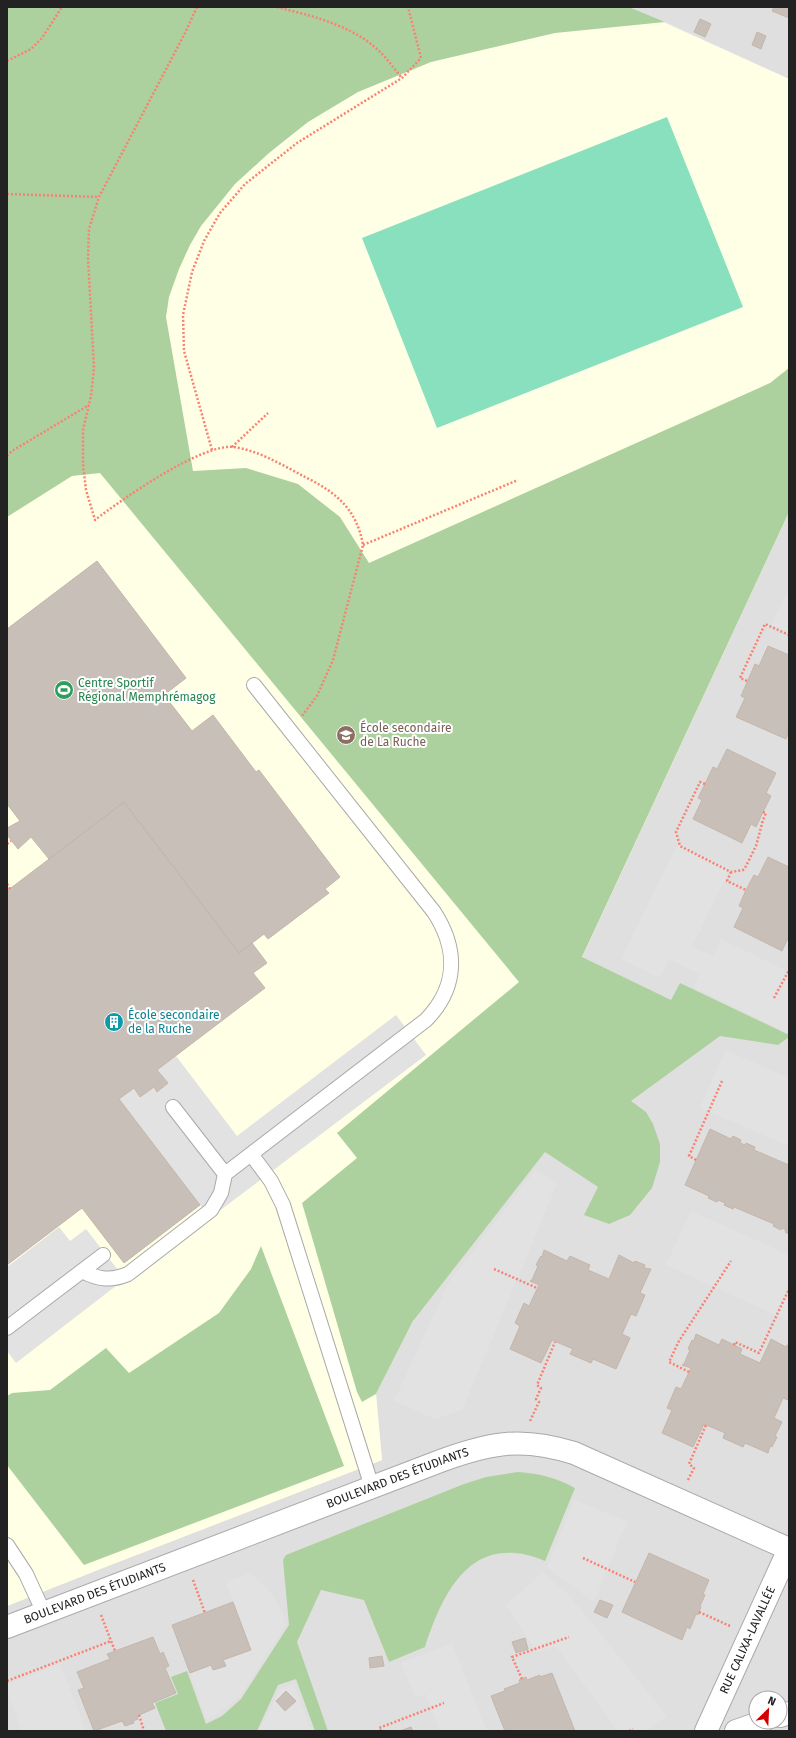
<svg xmlns="http://www.w3.org/2000/svg" width="796" height="1738" viewBox="0 0 796 1738" font-family="'Fira Sans',sans-serif">
  <rect width="100%" height="100%" fill="#f2efe9"/>
  <path fill="#e0dfdf" fill-rule="evenodd" d="M629,7H789V79L665,22Z
    M789,512V1731H7V1606L108,1566L382,1460L376,1394L413,1321ZM756,1698H780V1722H756Z"/>
  <path fill="#ffffe5" d="M7,7H629L789,79V512L413,1321L376,1394L382,1460L108,1566L7,1606Z"/>
  <path fill="#add19e" d="M7,7H629L665,22L555,33L431,62L358,92L308,122L269,153L235,184L201,226L190,245L179,269L169,297L166,317L193,471L246,468L298,484L340,517L369,563L770,383L789,368V512L582,957L671,1000L680,983L789,1035V1037L778,1045L720,1036L631,1101L646,1112L653,1124L660,1144V1162L652,1188L630,1215L609,1224L584,1215L598,1187L545,1152L413,1321L376,1394L362,1402L357,1392L302,1203L357,1158L337,1133L519,982L100,473L72,476L7,517Z
    M261,1246L344,1466L84,1565L7,1465V1396L12,1393L50,1390L106,1348L129,1373L219,1313L251,1269Z
    M518,1472C541,1474 555,1477 575,1488L545,1561C473,1531 444,1589 425,1647L389,1662L364,1600L321,1590L297,1642L328,1731H315L296,1679L278,1685L257,1731H166L155,1703L178,1694L171,1677L187,1671L206,1724L222,1716L241,1699L289,1625L283,1560L286,1555L464,1484L486,1477Z"/>
  <path fill="#88e0be" d="M667,117L743,307L437,428L362,238Z"/>
  <path fill="#e2e2e2" d="M789,587V633L771,625Z
    M678,844L730,869L692,947L713,956L721,939L789,972V1030L787,1033L693,987L699,974L669,959L660,978L621,959Z
    M396,1015L426,1055L210,1218L119,1099L134,1088L140,1097L154,1087L157,1092L168,1083L157,1070L176,1056L237,1136Z
    M725,1050L789,1078V1146L700,1108Z
    M535,1170L557,1184L462,1410L434,1419L394,1401L449,1282Z
    M691,1211L789,1255V1321L666,1265Z
    M59,1227L70,1241L86,1229L125,1279L16,1363L7,1351V1267Z
    M574,1500L627,1521L594,1602L547,1567Z
    M543,1572L569,1595L667,1716L646,1731H618L556,1646L537,1652L506,1605Z
    M250,1573L269,1590L282,1612L286,1625L241,1695L219,1713L207,1720L190,1673L211,1665L213,1670L225,1666L223,1660L251,1650L226,1582Z
    M452,1643L487,1731H440L426,1694L415,1697L401,1663Z
    M60,1664L86,1731H22L7,1692V1684Z
    M294,1684L311,1731H259L280,1689Z"/>
  <path fill="#c7bfb8" stroke="#c4b6ab" d="M774,7H789V18L772,11Z
    M700,19L711,24L705,37L694,32Z
    M757,32L766,36L761,49L752,45Z
    M97,561L186,678L164,695L192,731L213,715L256,772L259,770L340,877L325,889L329,893L268,939L264,934L239,953L124,802L49,859L31,837L18,849L7,835V828L20,821L7,804V629Z
    M768,646L789,655V732L786,739L736,717L745,698L741,696L755,664L759,666Z
    M727,749L776,773L766,793L771,796L763,812L756,827L751,824L742,843L693,819L702,800L698,798L705,784L713,767L717,769Z
    M124,802L239,953L252,943L267,963L253,973L265,988L157,1070L168,1083L157,1092L154,1087L140,1097L134,1088L119,1099L200,1205L124,1263L82,1208L7,1265V891Z
    M768,857L789,867V936L782,951L734,927L743,908L739,906L746,890L754,875L758,877Z
    M710,1129L731,1139L733,1136L741,1140L740,1143L745,1145L746,1143L755,1147L754,1150L789,1165V1234L785,1232L786,1230L782,1228L781,1230L773,1226L774,1224L734,1207L733,1209L724,1205L725,1203L718,1200L717,1202L708,1198L709,1196L685,1185Z
    M544,1250L567,1261L570,1256L590,1265L588,1270L609,1279L619,1255L634,1263L635,1261L645,1265L644,1268L651,1269L640,1293L645,1295L636,1316L631,1314L622,1334L630,1338L616,1369L593,1359L591,1363L570,1354L573,1349L552,1340L541,1363L510,1349L520,1326L515,1323L524,1303L529,1306L539,1285L530,1281L532,1280L538,1266L536,1265L541,1256L542,1257Z
    M696,1334L719,1345L722,1339L742,1349L740,1354L760,1363L771,1339L786,1347L787,1345L789,1346V1397L788,1400L783,1398L774,1418L782,1422L775,1436L777,1437L772,1447L770,1446L768,1453L745,1443L743,1447L723,1438L725,1433L704,1424L693,1447L662,1433L672,1410L667,1408L676,1387L681,1389L691,1368L682,1365L684,1364L690,1350L688,1349L692,1340L694,1341Z
    M649,1553L709,1580L703,1594L705,1595L700,1606L701,1607L699,1612L698,1615L696,1614L690,1629L687,1627L682,1640L622,1612Z
    M600,1600L613,1605L607,1618L594,1612Z
    M233,1602L251,1650L223,1660L226,1666L213,1670L211,1665L190,1673L172,1625Z
    M153,1637L160,1654L163,1652L169,1666L165,1668L176,1693L152,1703L155,1708L137,1716L138,1719L133,1721L134,1723L125,1726L122,1721L94,1731L78,1690L84,1688L77,1672L110,1659L107,1654Z
    M525,1638L528,1649L516,1653L512,1642Z
    M382,1656L384,1666L370,1668L369,1658Z
    M552,1673L575,1731H505L491,1696L505,1691L504,1689L520,1683L519,1680L522,1679L526,1677L527,1680L540,1675V1677Z
    M286,1691L296,1701L285,1711L276,1701Z
    M411,1727L413,1731H400Z"/>
  <g fill="none" stroke-linecap="round" stroke-linejoin="round">
    <g stroke="#a9a9a9" stroke-width="16">
      <path id="lane" d="M173,1107L225,1174L426,1020C458,987 458,949 434,912L254,685
        M251,1154L271,1181L283,1205L372,1487
        M82,1271C99,1280 111,1281 128,1274L211,1210L221,1193L225,1174
        M7,1328L103,1255
        M7,1545L26,1574L44,1613"/>
    </g>
    <g stroke="#a9a9a9" stroke-width="24">
      <g id="street">
        <path id="s1" d="M7,1627L443,1460C493,1442 523,1437 574,1453L789,1549"/>
        <path d="M780,1716L789,1713"/>
        <path id="s2" d="M706,1731L789,1549"/>
        <path d="M736,1731L762,1722"/>
      </g>
    </g>
    <path stroke="#fa8072" stroke-width="2.5" stroke-dasharray="2 2" stroke-linecap="butt" d="M197,7L185,33L99,197L89,229L88,258L94,368L91,396L83,430V464L86,490L95,520C121,500 202,443 234,447C260,451 284,466 307,478C337,493 357,510 363,545L333,660L317,696L302,716
      M277,7C312,16 351,25 378,50C387,58 394,69 402,78
      M7,61L31,49L42,38L62,7
      M7,194L99,197
      M232,447L268,413
      M212,450L184,351L183,315L192,272L204,241L220,213L245,184L297,143L402,78L421,58L408,7
      M7,456L12,451L89,405
      M363,545L518,480
      M747,681L740,678L765,624L789,635
      M705,784L700,782L676,832L680,846L731,872L743,870L745,868L756,846L763,820L766,813L763,812
      M7,844L11,841
      M731,872L727,881L746,890
      M7,884L10,889
      M774,998L789,970
      M696,1160L689,1156L722,1081
      M494,1269L537,1288
      M734,1345L735,1342L759,1353L789,1289
      M689,1372L669,1362L679,1341L731,1261
      M530,1421L539,1402L536,1399L541,1388L537,1385L555,1342
      M688,1480L694,1468L689,1464L706,1425
      M583,1558L635,1582
      M193,1580L205,1613
      M699,1612L730,1626
      M101,1615L115,1651
      M522,1679L512,1657L569,1637
      M7,1681L111,1641
      M139,1715L144,1731
      M381,1731L379,1728L444,1703
      M629,1731L633,1729"/>
    <use href="#lane" stroke="#fff" stroke-width="14"/>
    <use href="#street" stroke="#fff" stroke-width="22"/>
  </g>
  <defs>
    <g id="stadium-disc" transform="scale(1)"><circle r="9.5" fill="#2e9e5b" stroke="#fff"/><path d="M0-5a6.5 5 0 1 0 0 10a6.5 5 0 1 0 0-10ZM-3.5-1.8h7v3.6h-7Z" fill="#fff"/></g>
    <g id="school-disc" transform="scale(1)"><circle r="9.5" fill="#8d6e63" stroke="#fff"/><path d="M0-5L7-2L0 1L-7-2ZM-4 1L0 2.5L4 1V4Q0 6-4 4Z" fill="#fff"/></g>
    <g id="building-disc" transform="scale(1)"><circle r="9.5" fill="#0f9aa8" stroke="#fff"/><path d="M-4-6H4V6H1V3H-1V6H-4ZM-2.5-4.3h1.7v1.8h-1.7ZM.8-4.3h1.7v1.8H.8ZM-2.5-1h1.7V.8h-1.7ZM.8-1h1.7V.8H.8Z" fill="#fff"/></g>
  </defs>
  <g fill-rule="evenodd">
    <use href="#stadium-disc" x="64" y="690"/>
    <use href="#school-disc" x="346" y="735"/>
    <use href="#building-disc" x="114" y="1022"/>
  </g>
  <g text-anchor="middle" stroke-width="4" stroke-linejoin="round" paint-order="stroke">
    <g font-size="12" fill="#27864d" stroke="#fff" text-anchor="start">
      <text x="78" y="687">Centre Sportif<tspan x="78" dy="14">Régional Memphrémagog</tspan></text>
    </g>
    <g font-size="12" fill="#785e54" stroke="#fff" text-anchor="start">
      <text x="360" y="732">École secondaire<tspan x="360" dy="14">de La Ruche</tspan></text>
    </g>
    <g font-size="12" fill="#0d838f" stroke="#fff" text-anchor="start">
      <text x="128" y="1019">École secondaire<tspan x="128" dy="14">de la Ruche</tspan></text>
    </g>
    <g font-size="12" fill="#222" stroke="#fff">
      <text dy="4" stroke="none"><textPath href="#s1" startOffset="418">BOULEVARD DES ÉTUDIANTS</textPath></text>
      <text dy="4" stroke="none"><textPath href="#s1" startOffset="94">BOULEVARD DES ÉTUDIANTS</textPath></text>
      <text dy="4" stroke="none"><textPath href="#s2" startOffset="100">RUE CALIXA-LAVALLÉE</textPath></text>
    </g>
  </g>
  <rect width="796" height="1738" fill="none" stroke="#222222" stroke-width="16"/>
  <g transform="translate(768 1710) rotate(24)"><circle r="19" fill="#ffffff" stroke="#a7a7a7"/>
  <path d="M0-3L7 15L0 10L-7 15Z" fill="#d40000"/>
  <text y="-6" font-size="11" font-weight="bold" text-anchor="middle" fill="#222222">N</text>
  </g>
</svg>
